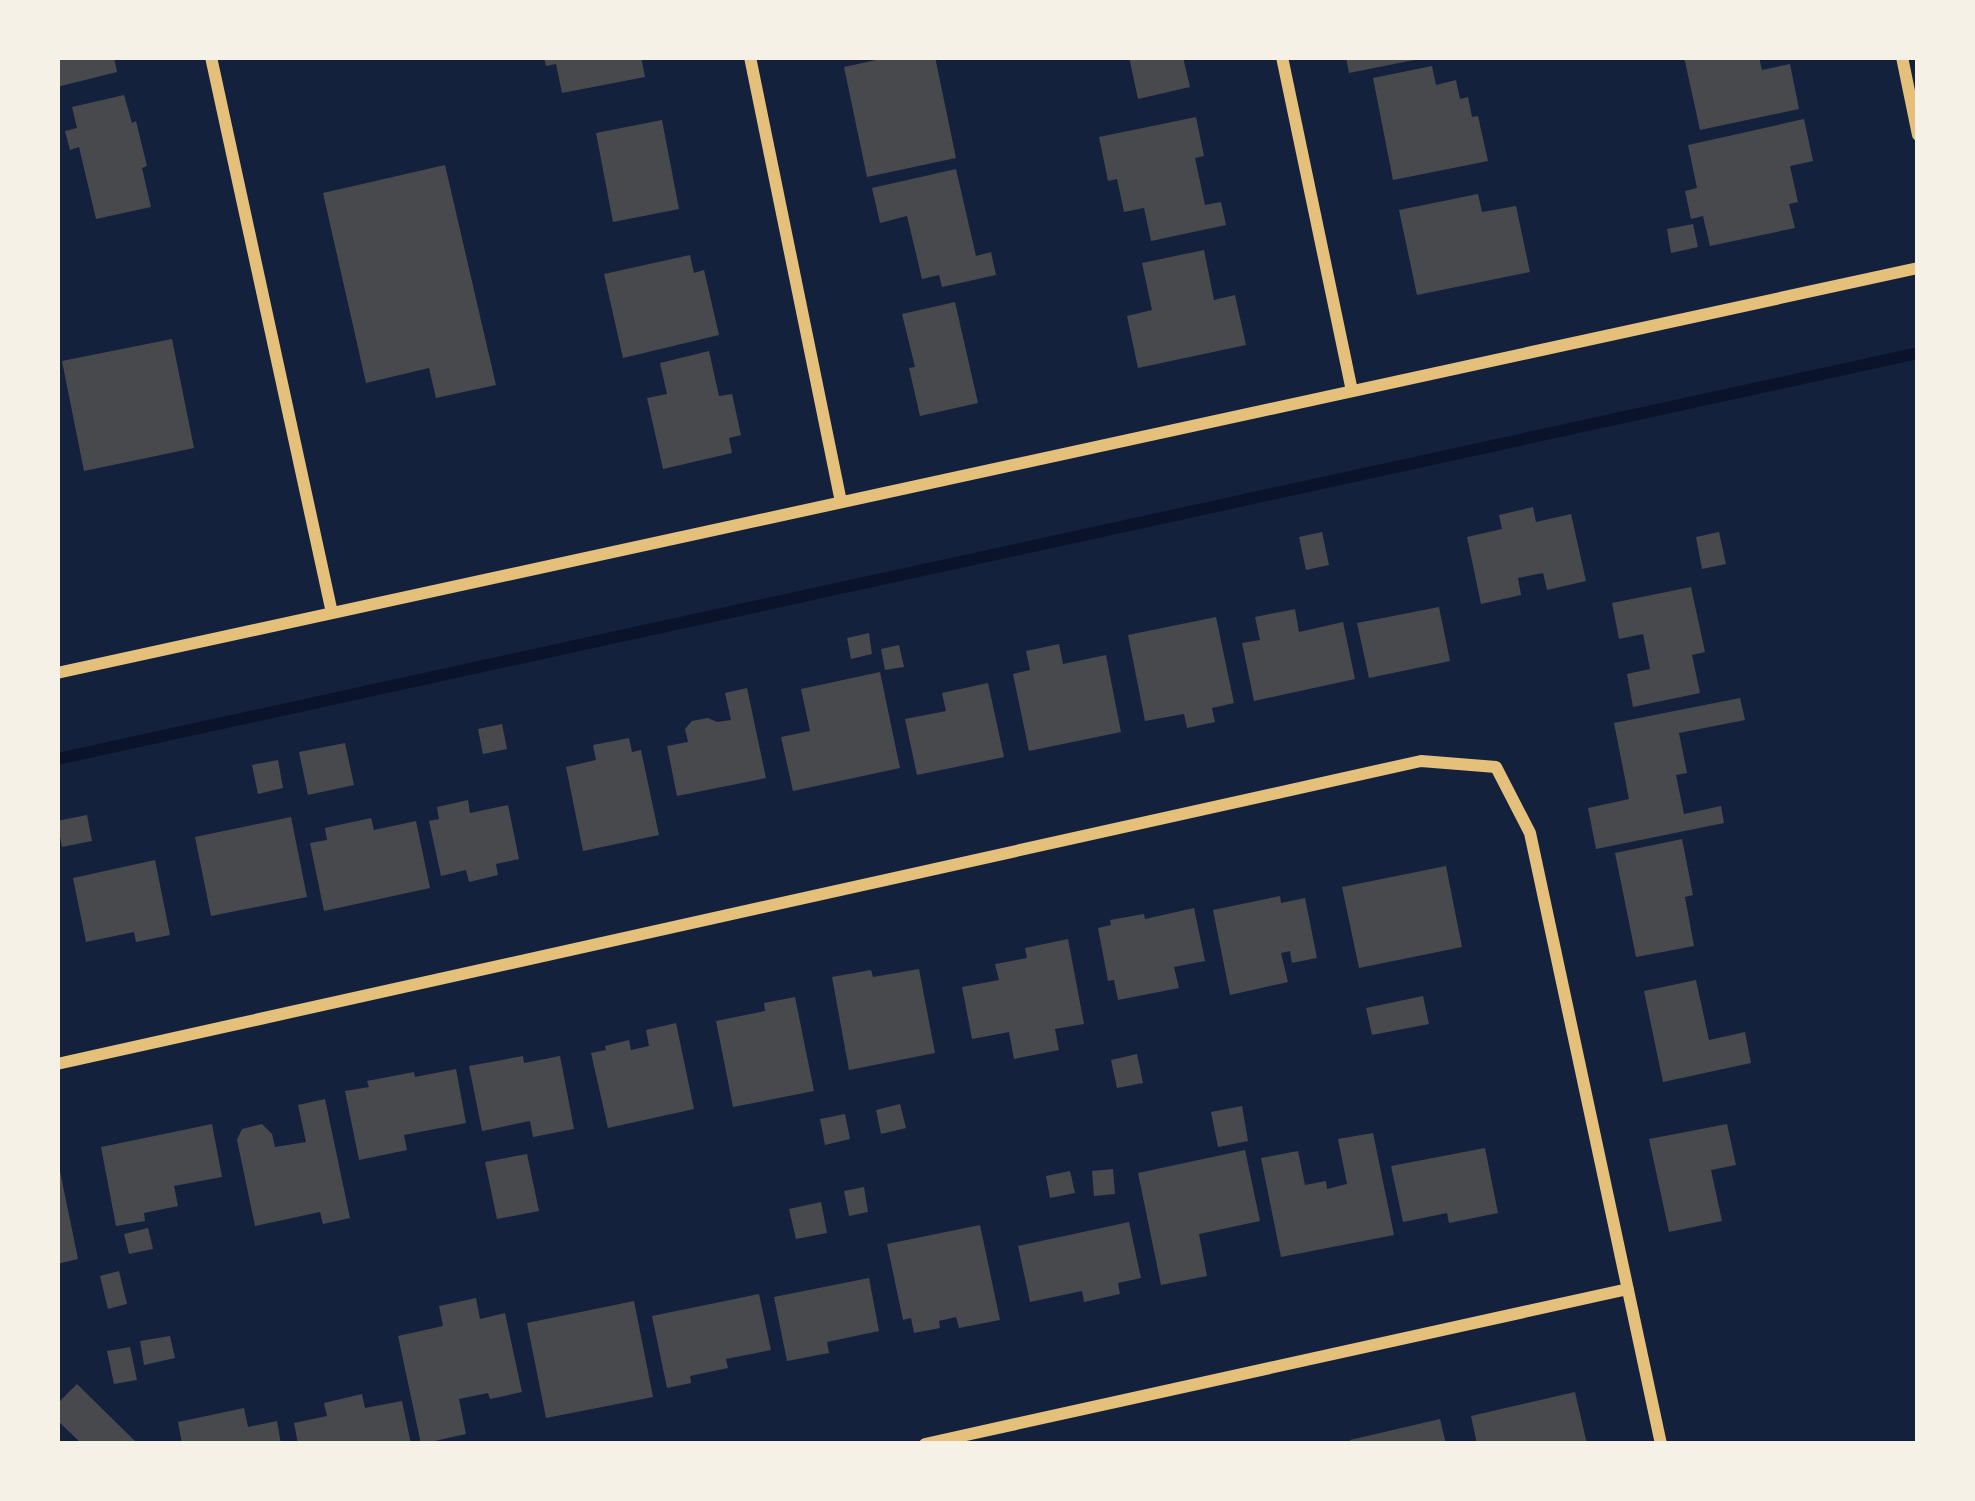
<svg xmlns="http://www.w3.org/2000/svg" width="1975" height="1501" viewBox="0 0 1975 1501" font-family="'Times New Roman',serif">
  <rect width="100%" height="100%" fill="#14213d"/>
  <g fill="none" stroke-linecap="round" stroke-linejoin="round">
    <path stroke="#0b132b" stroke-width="12" d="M57,759L1918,353"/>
  </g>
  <path fill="#48494c" d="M57,57H114L117,72L57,87Z
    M544,57H641L645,77L562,93L556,64L546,66Z
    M890,57H935L956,158L867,177L844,67Z
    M1129,57H1183L1190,87L1138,99Z
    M1346,57H1419V59L1349,73Z
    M1684,57H1759L1762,70L1790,64L1799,109L1700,130Z
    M1432,66L1436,85L1456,80L1460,99L1468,97L1472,117L1478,116L1488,161L1393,180L1373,78Z
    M124,95L132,123L136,121L147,166L142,168L151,207L96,219L79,147L70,150L65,131L77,128L72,107Z
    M1196,117L1204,156L1195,158L1205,205L1221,202L1226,225L1151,241L1144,208L1124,212L1117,179L1108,181L1099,137Z
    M1804,119L1813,161L1790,166L1798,202L1789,204L1795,228L1710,246L1703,216L1691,219L1685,191L1697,188L1688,145Z
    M662,120L679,209L613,222L596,133Z
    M445,165L496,385L436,398L429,368L366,383L323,193Z
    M956,169L976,256L991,252L996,275L942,287L939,275L922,279L907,216L880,223L872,188Z
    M1478,194L1482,212L1516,206L1530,272L1417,295L1399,210Z
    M1693,224L1698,247L1671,253L1667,229Z
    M1204,250L1214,300L1235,295L1246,345L1138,368L1127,316L1152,310L1142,263Z
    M690,255L694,273L704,270L719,335L623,358L604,274Z
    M955,302L978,403L920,416L909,368L915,367L902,314Z
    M172,339L194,448L84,471L62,361Z
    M709,351L719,396L732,394L741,435L729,438L732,453L663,469L647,398L667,394L660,363Z
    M1533,507L1536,522L1571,514L1586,581L1547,590L1543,573L1518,578L1521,595L1481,604L1467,537L1502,529L1499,515Z
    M1322,532L1329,565L1306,570L1299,537Z
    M1719,532L1726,564L1702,569L1696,537Z
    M1691,587L1705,652L1692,655L1700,693L1633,707L1627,674L1650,669L1643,634L1619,639L1612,603Z
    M1439,607L1450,661L1369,678L1357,623Z
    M1295,609L1299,632L1343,622L1355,679L1254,701L1242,643L1260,640L1255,617Z
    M1216,617L1234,703L1212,708L1215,722L1187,728L1184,714L1145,721L1128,635Z
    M869,633L872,654L851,659L847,638Z
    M1059,644L1063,664L1106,655L1121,732L1029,751L1013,674L1030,670L1026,651Z
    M899,645L904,667L885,670L881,649Z
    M880,672L900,768L793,791L781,737L810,731L801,689Z
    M988,683L1004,757L917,775L905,719L946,711L942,693Z
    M747,688L766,778L677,796L667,746L688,742L685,729L692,721L708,718L717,722L731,720L725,693Z
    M1740,698L1745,720L1679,733L1687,773L1676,775L1684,814L1721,806L1724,823L1596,849L1588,808L1629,799L1614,723Z
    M502,724L507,749L483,754L478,729Z
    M629,738L632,752L641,750L659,835L583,851L566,767L596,760L593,745Z
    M345,743L354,785L308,795L299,752Z
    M278,760L283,788L258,794L252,765Z
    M468,800L470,813L508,805L519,859L496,864L498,875L469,882L466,870L441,876L429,821L439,819L437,807Z
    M87,815L92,841L62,847L57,821Z
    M291,817L307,897L211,916L195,837Z
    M371,818L374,830L416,821L430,888L324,911L310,843L327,840L325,828Z
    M1682,839L1693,895L1685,897L1694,946L1636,957L1615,853Z
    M155,860L170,935L136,942L134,932L86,942L73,878Z
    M1446,866L1462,947L1359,968L1342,887Z
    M1280,896L1281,903L1305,898L1317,958L1292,963L1290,951L1281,953L1288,982L1230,995L1213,910Z
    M1194,908L1205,961L1174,967L1179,988L1118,1000L1114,980L1108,981L1098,928L1111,925L1110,920L1144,914L1145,919Z
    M1068,939L1084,1024L1055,1029L1059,1050L1014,1059L1009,1032L972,1039L962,987L999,980L995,964L1027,958L1025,948Z
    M919,969L935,1053L849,1070L832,977L871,970L873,977Z
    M1696,980L1709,1040L1745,1032L1751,1063L1663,1082L1644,991Z
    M1423,996L1429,1024L1372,1035L1366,1008Z
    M795,997L814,1091L733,1107L716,1021L765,1011L764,1003Z
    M676,1023L694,1109L608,1128L591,1053L606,1050L605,1046L629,1040L631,1050L649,1046L646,1030Z
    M1137,1054L1143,1083L1117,1088L1111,1060Z
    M523,1056L524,1063L560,1056L574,1129L533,1137L530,1121L482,1131L469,1066Z
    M456,1069L466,1123L404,1135L407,1150L359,1160L345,1091L369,1087L367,1081L414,1072L415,1077Z
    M325,1099L350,1218L323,1224L320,1212L255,1226L237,1140L242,1129L262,1124L272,1134L275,1147L306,1142L298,1105Z
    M900,1104L906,1128L881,1134L876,1110Z
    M1242,1106L1248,1141L1218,1147L1211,1112Z
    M845,1114L850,1139L825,1145L820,1119Z
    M212,1124L222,1177L174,1186L178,1206L144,1213L145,1221L116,1226L101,1147Z
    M1727,1124L1736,1165L1711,1170L1722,1221L1669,1232L1649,1139Z
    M1373,1133L1394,1235L1281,1257L1261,1158L1298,1151L1305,1185L1326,1181L1327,1189L1347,1184L1338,1139Z
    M1485,1148L1498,1213L1449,1223L1447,1213L1403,1222L1391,1166Z
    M1245,1150L1260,1221L1199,1234L1207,1276L1161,1285L1138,1173Z
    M527,1154L539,1211L497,1219L485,1162Z
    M59,1166L78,1259L57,1264V1167Z
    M1113,1169L1115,1194L1094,1196L1092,1171Z
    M1070,1171L1075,1193L1050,1198L1046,1176Z
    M864,1187L868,1212L849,1216L844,1191Z
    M821,1202L827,1233L796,1239L789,1209Z
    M1129,1222L1141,1278L1118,1283L1120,1294L1084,1302L1082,1291L1030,1302L1018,1246Z
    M980,1225L1000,1320L959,1328L956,1317L939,1321L940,1328L914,1333L911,1318L903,1320L887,1244Z
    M148,1228L153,1249L129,1254L124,1234Z
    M119,1271L127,1304L108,1309L100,1276Z
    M869,1278L879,1331L827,1342L829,1353L787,1361L774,1297Z
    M759,1294L771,1350L726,1359L728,1368L690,1376L691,1383L667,1388L652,1316Z
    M476,1298L480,1319L505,1313L522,1392L490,1399L488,1393L459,1399L466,1434L421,1444L398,1336L443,1326L439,1306Z
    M634,1301L653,1397L546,1418L527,1323Z
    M170,1336L175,1358L144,1365L140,1341Z
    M130,1347L137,1380L114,1384L107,1351Z
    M77,1384L138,1444H82L57,1420V1404Z
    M1575,1392L1587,1444H1477L1471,1416Z
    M362,1394L365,1408L402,1401L411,1444H298L294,1423L327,1416L324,1403Z
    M244,1408L248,1427L277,1421L281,1444H182L178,1422Z
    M1440,1419L1446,1444H1351L1350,1440Z"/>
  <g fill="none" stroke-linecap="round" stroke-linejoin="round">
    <path stroke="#e5c07b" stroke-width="12" d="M211,57L332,613
      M750,57L841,502
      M1282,57L1352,391
      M1902,57L1918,135
      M57,673L1918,268
      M57,1064L1421,761L1496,767L1530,833L1661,1444
      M925,1444L1628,1289"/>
  </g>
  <rect width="1975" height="1501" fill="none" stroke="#f6f1e7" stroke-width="120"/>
</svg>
